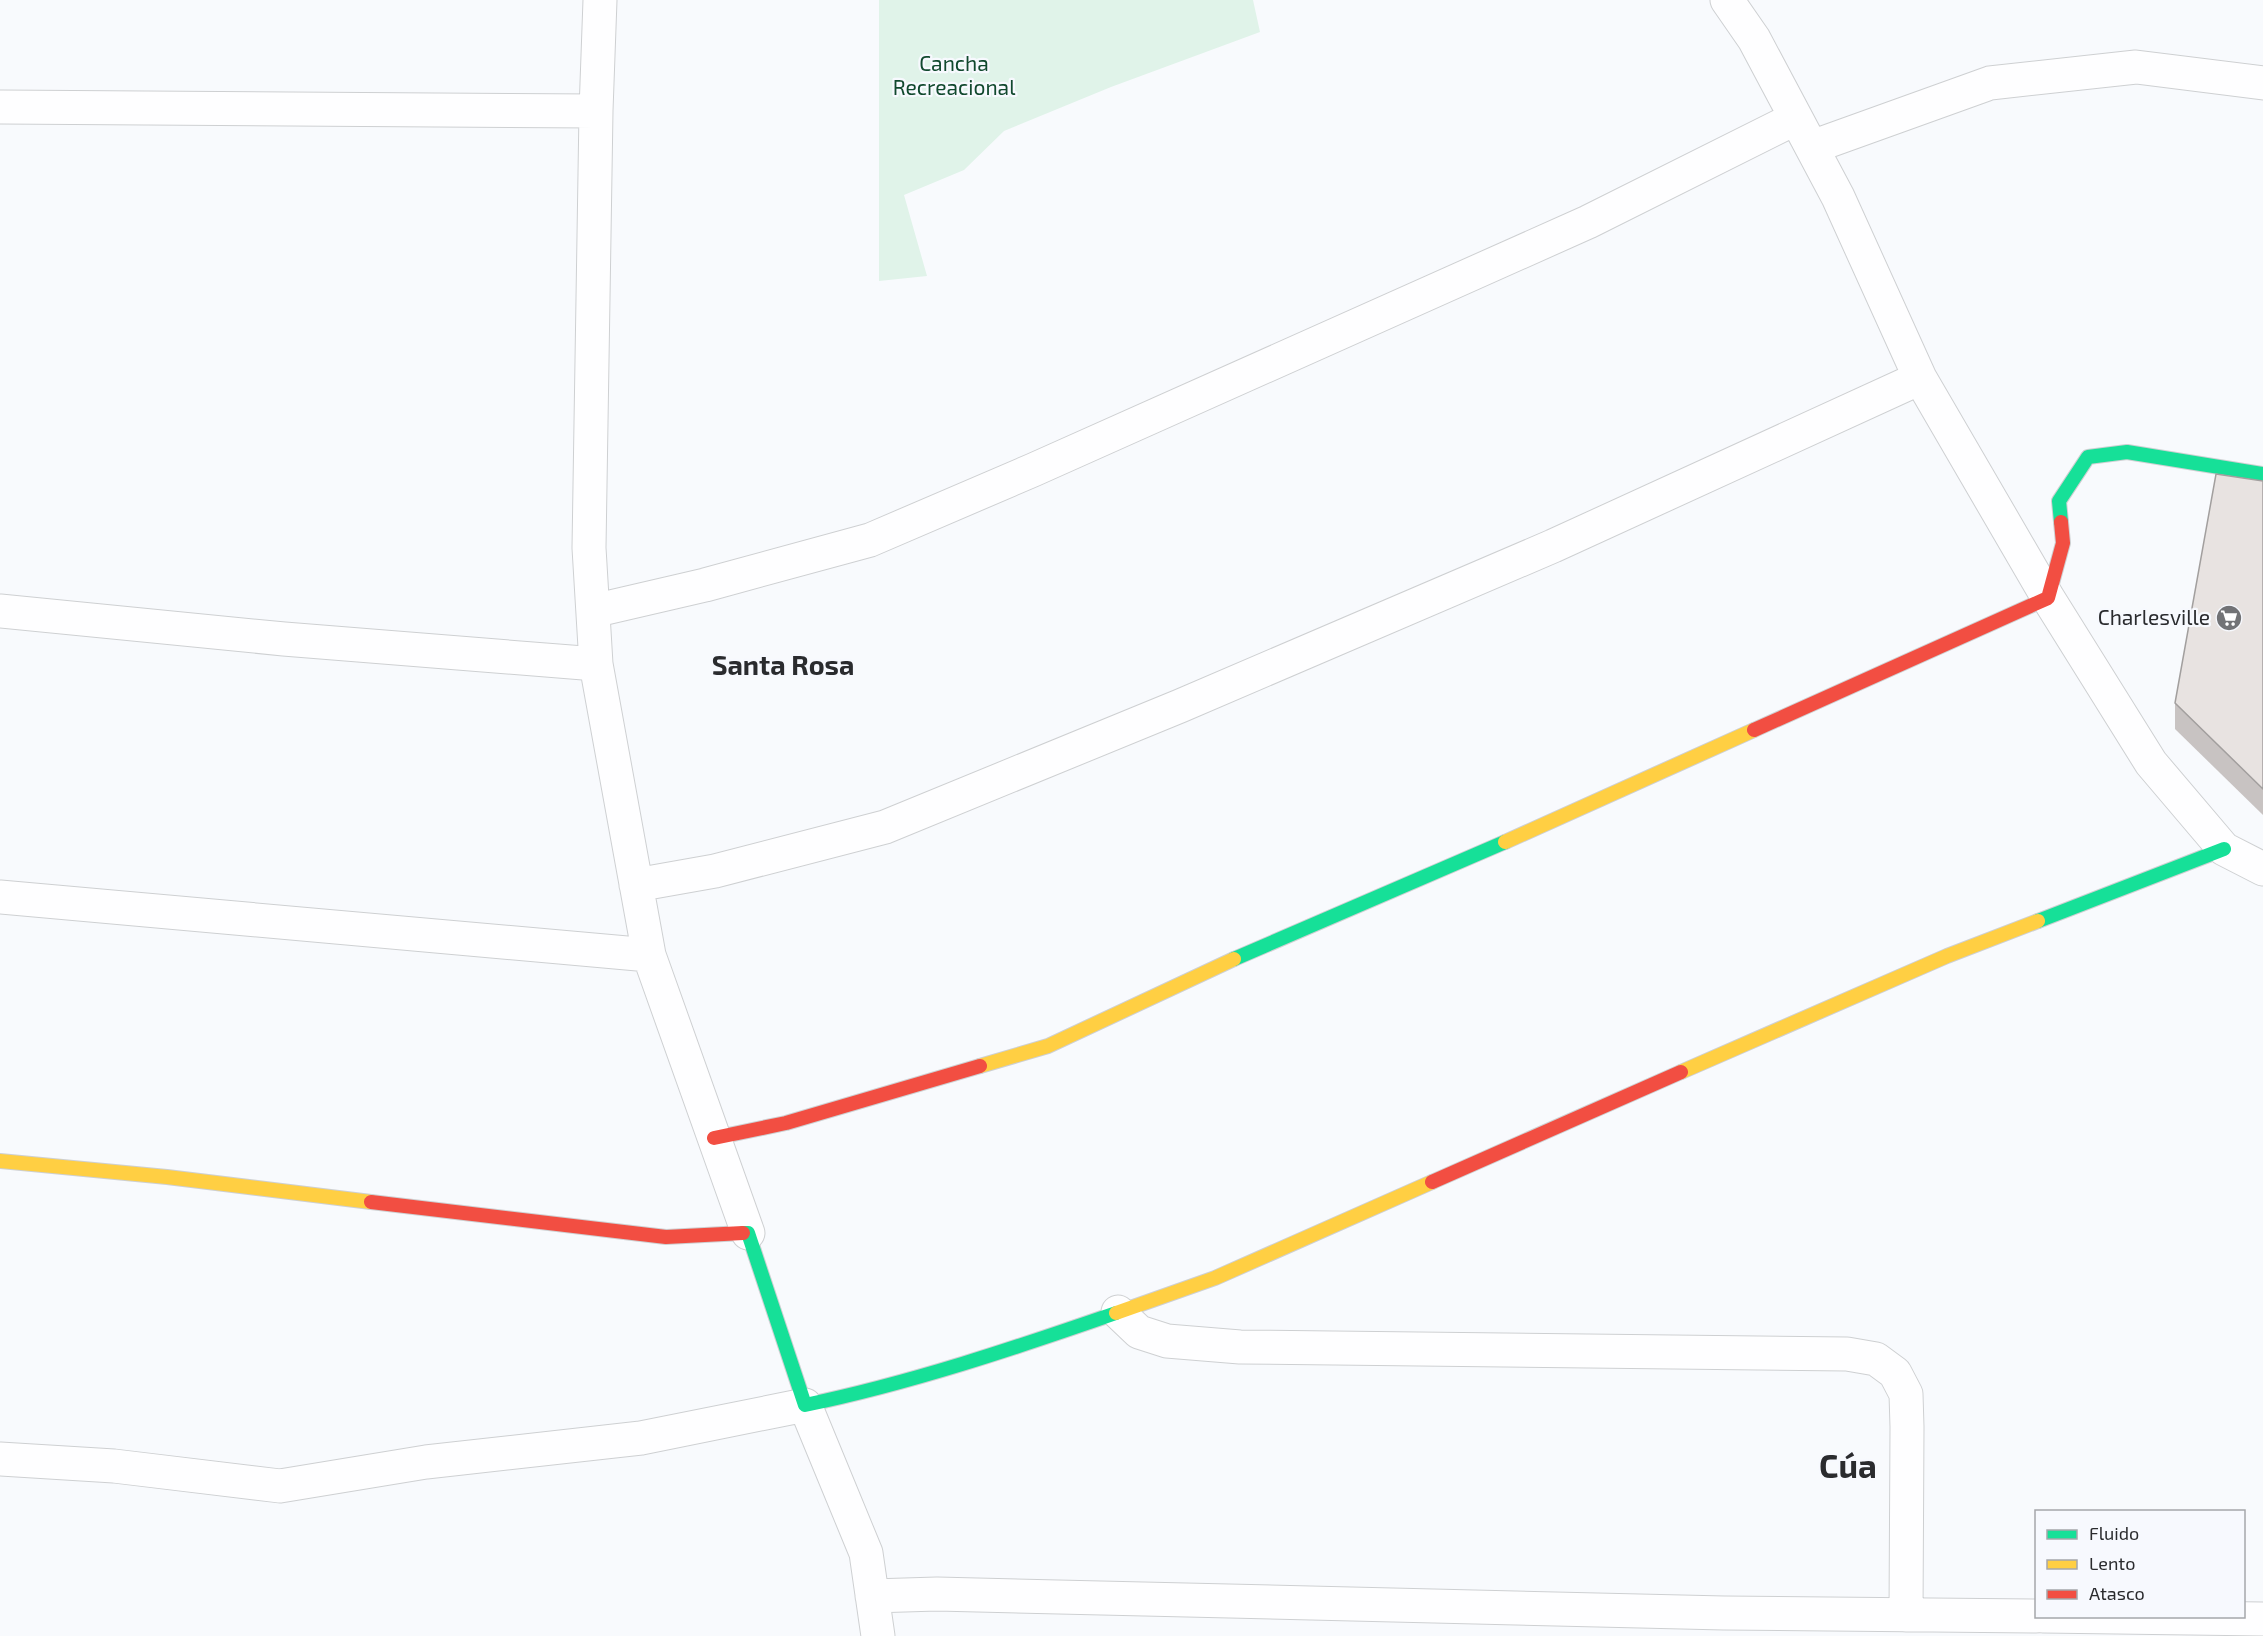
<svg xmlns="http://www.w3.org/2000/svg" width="2263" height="1636" viewBox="0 0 2263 1636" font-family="'Exo 2',sans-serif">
  <rect width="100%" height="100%" fill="#f8fafd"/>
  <path fill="#e0f3e9" d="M879,0H1253L1260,32L1111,87L1004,131L964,170L904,195L927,276L879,281Z"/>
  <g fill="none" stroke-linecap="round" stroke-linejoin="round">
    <g stroke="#ced0d2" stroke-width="35">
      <path id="street" d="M1727,0L1754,39L1838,197L1920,378L2048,598L2151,763L2224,849L2263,869
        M0,107L596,111
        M1812,147L1990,83L2136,67L2263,83
        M0,611L284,639L596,664L649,955
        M593,611L705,585L870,540L1033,470L1588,222L1796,118
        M596,664L589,548L596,111L600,0
        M636,885L715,871L885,827L1180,706L1553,546L1920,378
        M0,897L649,955L748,1233
        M1118,1312L1139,1332L1167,1341L1240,1347L1847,1354L1876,1359L1895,1373L1906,1394L1907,1427L1906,1615
        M0,1459L114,1466L280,1486L426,1462L641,1438L805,1405L866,1553L878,1636
        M872,1596L937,1594L1724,1613L2036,1616
        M2043,1616L2263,1619"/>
    </g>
    <g stroke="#ced0d2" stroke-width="16">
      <path id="fast" d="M2061,522L2059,501L2088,457L2127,452L2263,474
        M2038,921L2224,849
        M1234,959L1505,842
        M743,1233H748L805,1405C911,1383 1015,1348 1116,1313"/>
    </g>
    <g stroke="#ced0d2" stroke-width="16">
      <path id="slow" d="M1505,842L1754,730
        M980,1066L1048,1046L1234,959
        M1681,1072L1947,956L2038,921
        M0,1161L167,1177L371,1202
        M1116,1313L1215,1278L1432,1182"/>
    </g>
    <g stroke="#ced0d2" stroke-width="16">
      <path id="jam" d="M1754,730L2048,598L2063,543L2061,522
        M714,1138L786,1123L980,1066
        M1432,1182L1681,1072
        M371,1202L666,1237L743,1233"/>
    </g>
    <use href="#street" stroke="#fefeff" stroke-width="33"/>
    <use href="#fast" stroke="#16e098" stroke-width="14"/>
    <use href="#slow" stroke="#ffcf43" stroke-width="14"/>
    <use href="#jam" stroke="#f24e42" stroke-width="14"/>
  </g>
  <path fill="#c8c3c2" d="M2263,481V815L2175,729V703Z"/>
  <path fill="#e8e3e1" stroke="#a29f9e" stroke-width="1.5" d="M2216,474L2263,481V789L2175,703Z"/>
  <defs>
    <g id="supermarket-disc" transform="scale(1.35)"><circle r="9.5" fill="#727376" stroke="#f7f9fe"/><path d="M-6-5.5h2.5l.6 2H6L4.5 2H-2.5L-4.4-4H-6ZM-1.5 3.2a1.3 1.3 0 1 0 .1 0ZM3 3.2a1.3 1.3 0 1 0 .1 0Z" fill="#fff"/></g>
  </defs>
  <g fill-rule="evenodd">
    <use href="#supermarket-disc" x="2229" y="618"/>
  </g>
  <g text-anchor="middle" stroke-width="4.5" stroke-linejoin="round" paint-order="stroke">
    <g font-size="21" fill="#11492e" stroke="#f7f9fe">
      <text x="954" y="71">Cancha<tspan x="954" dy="24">Recreacional</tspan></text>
    </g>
    <g font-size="21" fill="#2a2b2e" stroke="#f7f9fe" text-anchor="end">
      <text x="2210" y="625">Charlesville</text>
    </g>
    <g font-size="27" font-weight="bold" fill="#2a2b2e" stroke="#f7f9fe">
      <text x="783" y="675">Santa Rosa</text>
    </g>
    <g font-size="33" font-weight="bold" fill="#2a2b2e" stroke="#f7f9fe">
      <text x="1848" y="1478">Cúa</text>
    </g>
  </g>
  <rect x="2035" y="1510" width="210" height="108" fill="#f7f9fe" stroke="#a5a7ab" stroke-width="1.5"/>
  <rect x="2047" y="1530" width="30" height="9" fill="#16e098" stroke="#a5a7ab" stroke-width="1.5"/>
  <text x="2089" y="1540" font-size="18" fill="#2a2b2e">Fluido</text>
  <rect x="2047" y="1560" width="30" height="9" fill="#ffcf43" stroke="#a5a7ab" stroke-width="1.5"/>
  <text x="2089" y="1570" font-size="18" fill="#2a2b2e">Lento</text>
  <rect x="2047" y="1590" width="30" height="9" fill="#f24e42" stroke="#a5a7ab" stroke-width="1.5"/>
  <text x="2089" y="1600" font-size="18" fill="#2a2b2e">Atasco</text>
</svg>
